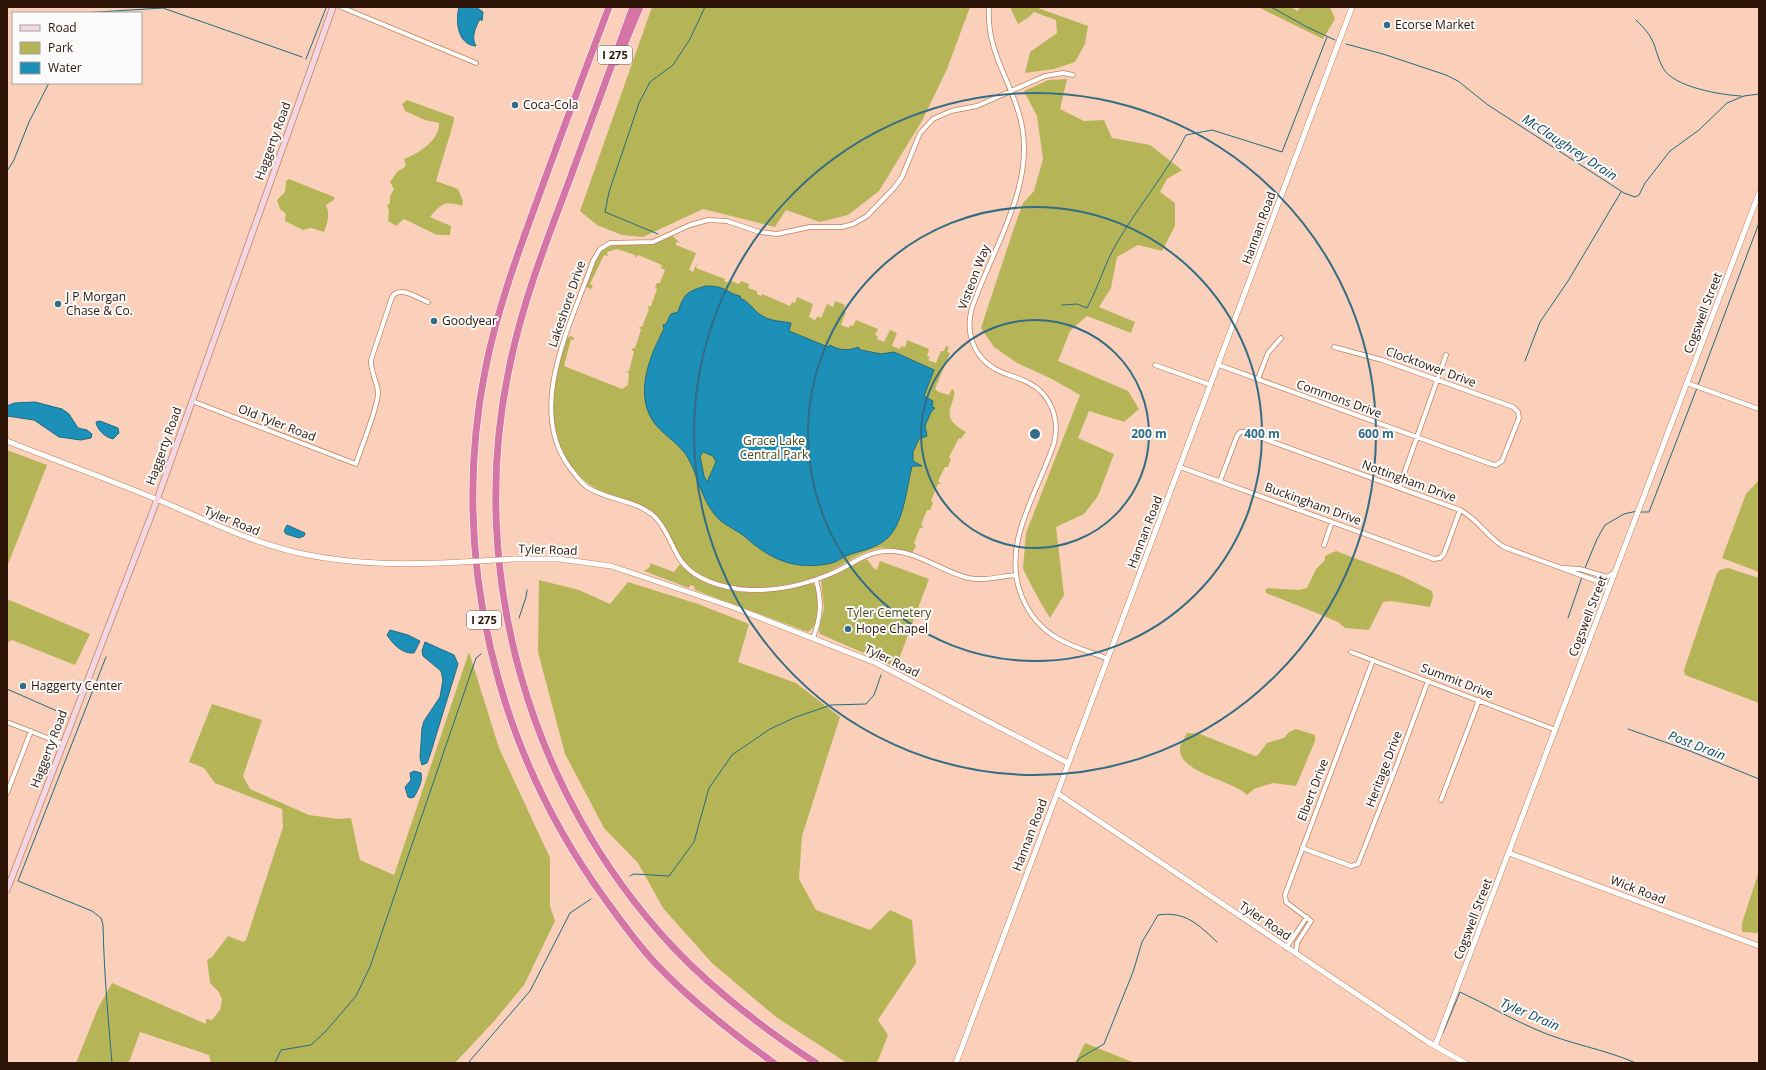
<svg xmlns="http://www.w3.org/2000/svg" width="1766" height="1070" viewBox="0 0 1766 1070" font-family="'Open Sans',sans-serif">
  <rect width="100%" height="100%" fill="#fbd0ba"/>
  <path fill="#b5b558" d="M652,7H970L947,69L923,119L879,191L848,215L820,222L786,210L775,227L703,209L643,237L622,235L597,225L580,211Z
    M1010,7H1035L1088,26L1085,44L1075,62L1054,69L1025,73L1030,52L1057,33L1056,20L1034,12L1029,17L1018,24Z
    M1258,7H1290L1298,11L1300,7H1330L1335,19L1323,39Z
    M1067,79L1060,109L1084,121L1104,120L1112,138L1150,145L1182,170L1167,179L1160,192L1175,203V226L1162,251L1138,245L1117,257L1111,288L1099,307L1135,322L1131,333L1087,316L1070,331L1058,361L1128,391L1139,409L1124,422L1089,411L1078,438L1114,454L1098,496L1084,514L1056,527L1064,595L1050,618L1039,600L1023,569L1026,533L1080,395L1050,378L1017,363L994,347L981,328L1013,231L1023,203L1034,191L1043,159L1037,116L1024,91L1048,80Z
    M407,100L454,117V121L436,181L458,189L463,201L462,206C445,200 441,204 430,217L451,226L450,235H437L404,219L396,226L388,221L389,210L387,206L390,203V196L394,189L390,182L397,172L406,166L404,159C419,153 440,140 439,123L425,120L405,111L402,104Z
    M289,179L334,197V200L326,205C330,214 328,222 324,232L311,228L303,230L285,221L286,214L280,209L277,200L285,192L286,181Z
    M673,236L680,243L676,242V245L696,253L689,270L693,272L697,263L696,268L725,279L724,281L729,283L730,280L739,284L741,281L749,284L748,288L757,291V294L761,296L762,294L790,306L792,302L795,303L797,297L813,304L809,317L815,320L818,316L821,318L827,304L833,307L835,301L845,305L843,311L846,312L841,325L849,328L850,325L853,326L856,320L878,329L875,335L878,336L877,339L884,342L890,330L897,333L892,346L900,349L901,346L905,347L907,340L929,349L927,356L930,357L928,360L936,363L941,351H944L946,346L949,347L947,352L950,353L935,389L939,392L949,395L952,389L954,391C955,395 953,398 952,403C945,419 954,425 966,432L961,439L959,438L949,457L951,459L948,467H945L938,481L941,484H938L931,501L933,503L930,510H927L921,525L924,527L920,528L914,543L916,546L912,553C901,551 892,547 880,548C861,551 845,564 828,572C806,582 776,588 751,588C725,587 692,577 678,553C672,541 667,526 657,516C640,500 617,499 597,489C575,477 559,454 554,430C549,406 559,360 567,338L571,336L574,338V340L571,339L564,366L622,389L628,385L629,373L626,372L629,371L634,352L631,349L635,348L641,330L639,327H642L649,309L647,307L651,306L657,289L655,287L657,283H660L665,270L661,268L662,265L638,255L635,258V255L617,249L607,252L608,256L604,255L590,284L593,286L591,289L586,287V284L599,254L607,247L618,245H650Z
    M7,450L47,465L7,567Z
    M1759,480V572L1722,558L1746,494Z
    M1336,551L1402,576L1432,591L1433,597L1430,607L1391,601L1383,602L1369,630L1345,628L1338,622L1314,612L1266,593L1265,590L1268,588L1299,590L1307,588L1316,569L1325,560V556Z
    M866,559C871,562 871,568 877,570L880,561L929,579L896,667L820,634L819,630L824,608L821,581Z
    M650,563L674,572L680,564C700,587 738,595 768,592C782,590 798,583 813,584C823,593 820,626 808,632L695,590L694,586L690,585L689,588L644,571L650,567Z
    M1728,568L1759,578V703L1685,675L1684,670L1717,573L1720,570Z
    M539,580L579,590L610,604L628,582L698,604L749,624L738,662L796,683L840,717L802,836L799,879L816,910L870,930L890,910L912,920L916,963L878,1020L888,1035L877,1063H847L776,1017L712,963L663,908L638,863L604,828L565,754L538,652Z
    M7,599L90,634L75,665L12,640L7,643Z
    M469,652L499,748L550,858V906L555,921L524,985L495,1020L455,1063H211L209,1055L140,1032L130,1060L127,1063H76L98,1008L112,983L206,1024V1019L212,1020L220,1010L222,1000L219,992L210,983L207,960L212,957L228,936L243,942L246,940L283,827L282,809L215,783L204,768L189,762L212,704L262,720L243,776L250,789L309,815L338,819L351,818L360,860L394,875Z
    M1296,729L1315,735V741L1296,786L1273,783L1254,789L1247,795C1233,780 1177,773 1180,747C1181,742 1185,738 1187,733L1200,734L1255,756L1258,755L1267,743L1284,738L1289,732Z
    M1759,871V930L1757,933L1742,932V923Z
    M1085,1043L1135,1063H1075Z"/>
  <path fill="#1c90b9" stroke="#216b83" fill-rule="evenodd" d="M459,7H476L483,12L482,21L480,19C475,28 471,38 476,46C458,45 455,22 459,7Z
    M706,286C725,285 728,294 740,296L741,299C749,301 753,310 761,315C769,321 780,321 791,323L789,331L828,347L830,345C840,351 849,351 858,347L861,350L881,354L894,352L934,370L924,396L933,401L932,407L935,408L931,412L925,426L927,436L919,439L913,452V461L922,466H912C907,487 904,517 892,533C883,546 865,550 851,554C844,556 839,561 832,563C795,571 771,560 744,536C734,528 723,525 715,515C701,498 698,476 688,458C681,445 666,437 656,425C633,397 649,357 664,329L663,325L666,324L671,314L678,312C684,293 688,291 706,286ZM703,452L713,456L716,462L707,482L704,476L700,456Z
    M35,402L62,409L69,414L78,428L87,430L92,434L91,438L81,440L59,437L34,420L7,416V406L14,403Z
    M100,421L118,428L119,433L113,439C105,437 97,430 96,422Z
    M287,525L305,533L304,536L299,538L286,534L284,531Z
    M390,630L408,635L420,641L414,653C402,654 393,644 387,635Z
    M425,642L454,655L458,664L430,755L427,763L422,765L420,758L422,728L424,721L440,697L443,680L441,671L423,656L422,651Z
    M414,771L421,773C423,781 418,790 414,797L411,798L408,797L405,787L411,780L410,773Z"/>
  <g fill="none" stroke-linecap="round" stroke-linejoin="round">
    <path stroke="#216b83" stroke-width="1" d="M1271,7L1307,27L1335,40
      M81,13L163,8L302,57
      M1636,20C1641,25 1646,30 1650,36C1656,45 1657,58 1663,68C1673,87 1721,95 1741,96
      M1346,44L1383,54L1446,75L1458,81L1488,105L1624,193L1635,197L1639,195L1645,183L1670,151L1699,130L1727,103L1744,96L1759,94
      M306,59L326,8
      M7,171L14,160L29,122L49,83
      M658,234L605,212L609,192L639,103L650,82L673,65L690,39L705,7
      M1062,305L1077,304L1087,308C1099,286 1105,262 1118,241C1139,205 1167,173 1186,135L1212,130L1282,152L1327,37
      M1525,361L1540,322L1568,281L1621,192
      M1698,385L1759,223
      M1640,512H1649L1697,388
      M1585,568L1597,539L1605,525L1624,514L1637,511
      M519,618L526,597L527,590
      M1568,618L1582,577
      M106,657L18,881L92,911L101,918L103,925C104,971 108,1017 112,1063
      M7,689L66,715L68,718
      M1628,729L1690,751L1759,779
      M630,876L634,874L669,876L694,842L709,788L732,755L770,729L796,717L831,705L866,704L874,695L881,675
      M1443,1033L1460,992C1486,1004 1511,1019 1537,1030C1569,1044 1604,1049 1636,1063
      M275,1063L281,1050L311,1045L326,1031L356,996L370,967L476,658L481,654
      M468,1063L530,991L570,913L591,899
      M1076,1063L1080,1058L1104,1044L1133,972L1142,942L1158,915C1185,911 1198,924 1217,942"/>
    <g stroke="#c2815e" stroke-width="5.5">
      <path id="minor" d="M341,7L476,63
        M989,7C986,55 1014,83 1022,126C1034,189 991,251 972,308C965,332 973,356 995,369C1006,375 1018,377 1029,383C1051,394 1060,420 1054,443C1038,493 1000,544 1022,597C1029,614 1040,628 1057,638C1072,647 1091,652 1108,659
        M1155,365L1211,385
        M1219,365L1491,464L1496,465L1502,461L1519,418L1518,412L1513,407L1382,360L1334,347
        M1258,379L1268,353L1281,338
        M1687,383L1759,409
        M192,401L356,464C361,447 377,410 378,394C378,382 370,372 371,360L392,297C400,285 417,298 428,302
        M1180,467L1434,559L1440,558L1444,554L1460,510
        M1220,481L1237,436L1240,432H1245L1460,510C1478,519 1487,537 1504,547L1597,581L1604,584L1609,590
        M1399,488L1446,355
        M1324,545L1332,522
        M1563,568L1580,569L1607,577L1615,572
        M1015,575C999,577 984,581 968,578C940,571 915,549 886,551C867,552 852,564 835,572C810,583 779,591 751,590C725,589 691,580 678,556C671,544 666,529 656,518C637,499 608,501 587,487C580,482 575,474 570,468C525,408 572,323 593,261L600,249L610,243L653,242L690,225L708,220L727,221L759,232L777,234L810,227H842L853,224L867,216L894,188L902,177L920,133L933,119L951,111L977,106L1045,76L1063,73L1073,75
        M813,638C821,617 822,602 816,580
        M1351,652L1556,730
        M7,722L63,744
        M7,793L31,731
        M1441,800L1479,700
        M1302,848L1351,866L1358,864L1395,770L1428,681
        M1286,948L1307,917
        M1296,954L1297,943L1311,921L1286,902L1285,895L1373,660"/>
    </g>
    <g stroke="#c2815e" stroke-width="6">
      <path id="tertiary" d="M7,441C57,461 107,479 156,499C205,519 251,543 303,554C356,565 408,565 462,562
        M514,559H559L611,566L730,606L876,663L1068,763
        M1057,793L1428,1042L1465,1063
        M1509,853L1759,946
        M1435,1046L1759,193
        M956,1063L1352,7"/>
    </g>
    <g stroke="#c2815e" stroke-width="7">
      <path id="secondary" d="M7,890L154,508L333,7"/>
    </g>
    <g stroke="#fff" stroke-width="8">
      <path id="motorway" d="M609,7C586,68 563,129 541,190C519,250 497,309 485,371C449,555 495,748 605,899C621,921 637,944 656,964C691,1001 732,1033 774,1063
        M633,7C610,69 587,131 565,192C543,250 521,308 509,369C466,573 530,794 672,946C715,992 764,1029 816,1063
        M617,62L640,7"/>
    </g>
    <use href="#minor" stroke="#fff" stroke-width="4"/>
    <use href="#tertiary" stroke="#fff" stroke-width="5"/>
    <use href="#secondary" stroke="#f2d6e4" stroke-width="5.5"/>
    <use href="#motorway" stroke="#d475a6" stroke-width="7"/>
    <g stroke="#c2815e" stroke-width="6" stroke-linecap="butt">
      <path id="tertiary-bridge" d="M462,562L514,559"/>
    </g>
    <use href="#tertiary-bridge" stroke="#fff" stroke-width="5"/>
  </g>
  <g fill="none" stroke="#326c85" stroke-width="2">
    <circle cx="1035" cy="434" r="114"/>
    <circle cx="1035" cy="434" r="227"/>
    <circle cx="1035" cy="434" r="341"/>
  </g>
  <g fill="#326c85" stroke="#fbfbfb" stroke-width="1.5">
    <circle cx="1387" cy="25" r="4"/>
    <circle cx="515" cy="105" r="4"/>
    <circle cx="58" cy="304" r="4"/>
    <circle cx="434" cy="321" r="4"/>
    <circle cx="848" cy="629" r="4"/>
    <circle cx="23" cy="686" r="4"/>
  </g>
  <g text-anchor="middle" stroke-width="4" stroke-linejoin="round" paint-order="stroke">
    <g fill="#fbfbfb" stroke="#6b5950" stroke-width="1">
      <rect x="598" y="46" width="34" height="18" rx="3"/>
      <rect x="467" y="611" width="34" height="18" rx="3"/>
    </g>
    <g font-size="11" font-weight="bold" fill="#2d1406">
      <text x="615" y="59">I 275</text>
      <text x="484" y="624">I 275</text>
    </g>
    <g font-size="12" fill="#2d1406" stroke="#fbfbfb" text-anchor="start">
      <text x="1395" y="29">Ecorse Market</text>
      <text x="523" y="109">Coca-Cola</text>
      <text x="66" y="301">J P Morgan<tspan x="66" dy="14">Chase &amp; Co.</tspan></text>
      <text x="442" y="325">Goodyear</text>
      <text x="856" y="633">Hope Chapel</text>
      <text x="31" y="690">Haggerty Center</text>
    </g>
    <g font-size="12" fill="#2d1406" stroke="#fbfbfb">
      <text transform="translate(273 141) rotate(-70)" y="4">Haggerty Road</text>
      <text transform="translate(1259 228) rotate(-70)" y="4">Hannan Road</text>
      <text transform="translate(974 277) rotate(-69)" y="4">Visteon Way</text>
      <text transform="translate(567 304) rotate(-71)" y="4">Lakeshore Drive</text>
      <text transform="translate(1703 313) rotate(-69)" y="4">Cogswell Street</text>
      <text transform="translate(1431 367) rotate(20)" y="4">Clocktower Drive</text>
      <text transform="translate(1339 399) rotate(20)" y="4">Commons Drive</text>
      <text transform="translate(277 423) rotate(21)" y="4">Old Tyler Road</text>
      <text transform="translate(164 446) rotate(-70)" y="4">Haggerty Road</text>
      <text transform="translate(1409 481) rotate(20)" y="4">Nottingham Drive</text>
      <text transform="translate(1313 504) rotate(20)" y="4">Buckingham Drive</text>
      <text transform="translate(232 521) rotate(22)" y="4">Tyler Road</text>
      <text transform="translate(1145 532) rotate(-69)" y="4">Hannan Road</text>
      <text transform="translate(548 550) rotate(2)" y="4">Tyler Road</text>
      <text transform="translate(1588 616) rotate(-69)" y="4">Cogswell Street</text>
      <text transform="translate(892 661) rotate(26)" y="4">Tyler Road</text>
      <text transform="translate(1457 681) rotate(21)" y="4">Summit Drive</text>
      <text transform="translate(49 749) rotate(-69)" y="4">Haggerty Road</text>
      <text transform="translate(1384 769) rotate(-69)" y="4">Heritage Drive</text>
      <text transform="translate(1313 790) rotate(-69)" y="4">Elbert Drive</text>
      <text transform="translate(1030 835) rotate(-69)" y="4">Hannan Road</text>
      <text transform="translate(1638 890) rotate(21)" y="4">Wick Road</text>
      <text transform="translate(1473 919) rotate(-69)" y="4">Cogswell Street</text>
      <text transform="translate(1265 921) rotate(34)" y="4">Tyler Road</text>
    </g>
    <g font-size="12" fill="#4c4c1b" stroke="#fbfbfb">
      <text x="774" y="445">Grace Lake<tspan x="774" dy="14">Central Park</tspan></text>
      <text x="889" y="617">Tyler Cemetery</text>
    </g>
    <g font-size="13" font-style="italic" fill="#0d495f" stroke="#fbfbfb">
      <text transform="translate(1570 147) rotate(33)" y="5">McClaughrey Drain</text>
      <text transform="translate(1697 745) rotate(21)" y="5">Post Drain</text>
      <text transform="translate(1530 1014) rotate(23)" y="5">Tyler Drain</text>
    </g>
  </g>
  <circle cx="1035" cy="434" r="6" fill="#326c85" stroke="#fbfbfb" stroke-width="2"/>
  <g font-size="12" text-anchor="middle" font-weight="bold" fill="#326c85" stroke="#fbfbfb" stroke-width="4" stroke-linejoin="round" paint-order="stroke">
    <text x="1149" y="438">200 m</text>
    <text x="1262" y="438">400 m</text>
    <text x="1376" y="438">600 m</text>
  </g>
  <rect width="1766" height="1070" fill="none" stroke="#2d1406" stroke-width="16"/>
  <rect x="12" y="12" width="130" height="72" fill="#fbfbfb" stroke="#a99f99"/>
  <rect x="20" y="25" width="20" height="6" fill="#f2d6e4" stroke="#a99f99"/>
  <text x="48" y="32" font-size="12" fill="#2d1406">Road</text>
  <rect x="20" y="42" width="20" height="12" fill="#b5b558" stroke="#a99f99"/>
  <text x="48" y="52" font-size="12" fill="#2d1406">Park</text>
  <rect x="20" y="62" width="20" height="12" fill="#1c90b9" stroke="#a99f99"/>
  <text x="48" y="72" font-size="12" fill="#2d1406">Water</text>
</svg>
